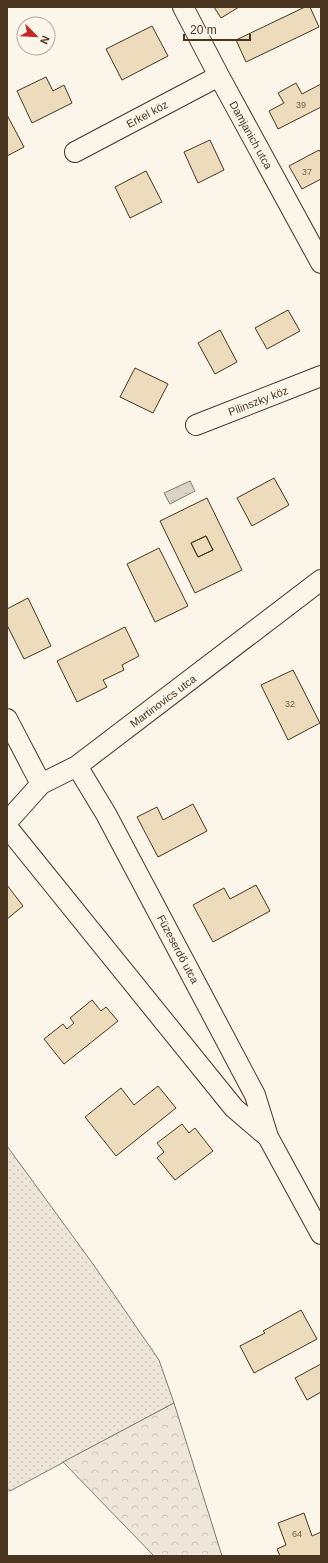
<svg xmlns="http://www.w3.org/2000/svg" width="328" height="1563" viewBox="0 0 328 1563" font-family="Arial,sans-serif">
  <defs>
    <pattern id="grass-dots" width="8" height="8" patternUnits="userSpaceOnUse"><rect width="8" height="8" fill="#ede6d9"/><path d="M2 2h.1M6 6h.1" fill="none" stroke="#cdc6ba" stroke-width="1.8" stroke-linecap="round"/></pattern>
    <pattern id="forest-crowns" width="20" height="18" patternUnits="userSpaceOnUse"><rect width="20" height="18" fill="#ede6d9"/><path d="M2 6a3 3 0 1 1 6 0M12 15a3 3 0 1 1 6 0" fill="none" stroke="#cdc6ba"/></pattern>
    <pattern id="water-ripples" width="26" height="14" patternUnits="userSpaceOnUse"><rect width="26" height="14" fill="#dcd4c6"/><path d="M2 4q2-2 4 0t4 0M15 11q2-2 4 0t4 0" fill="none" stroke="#beb7aa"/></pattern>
  </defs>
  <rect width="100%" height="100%" fill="#fbf6e9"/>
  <path fill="url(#grass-dots)" stroke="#887966" d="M7,1146L93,1264L159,1360L174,1403L10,1491L7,1489Z"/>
  <path fill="url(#forest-crowns)" stroke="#887966" d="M174,1403L222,1556H154L63,1462Z"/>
  <path fill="url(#water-ripples)" stroke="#887966" d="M190,481L195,491L170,504L164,493Z"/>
  <path fill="#ecdcbc" stroke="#4a3520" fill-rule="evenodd" d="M214,7H239L221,18Z
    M305,7H310L319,27L246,62L236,40Z
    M152,26L168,56L122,80L106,49Z
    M46,77L53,91L64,85L72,103L32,123L17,91Z
    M296,83L302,94L321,84V107L278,129L269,111L284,103L278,93Z
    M7,115L24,147L7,156Z
    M210,140L224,170L198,183L184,152Z
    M319,150L321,153V179L302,189L289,166Z
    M146,171L162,202L130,218L115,187Z
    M288,310L300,331L267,349L255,328Z
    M220,330L237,362L215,374L198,343Z
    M135,368L168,384L153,413L120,397Z
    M274,478L289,505L252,526L237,498Z
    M207,498L242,570L195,593L160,521ZM206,536L213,550L198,557L191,543Z
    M206,536L213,550L198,557L191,543Z
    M159,548L188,606L155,622L127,564Z
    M28,598L51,646L24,659L7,625V609Z
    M125,627L139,656L122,665L124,670L103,680L107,687L77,702L57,661Z
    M293,670L320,723L288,740L261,685Z
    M193,804L207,831L158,857L137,817L157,807L163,820Z
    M7,885L23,906L7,919Z
    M256,885L270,911L213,942L193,905L224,888L230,899Z
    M92,1000L101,1011L106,1007L118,1021L64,1064L44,1039L63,1024L67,1029L74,1023L70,1018Z
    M158,1086L176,1108L116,1156L85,1117L121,1088L134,1105Z
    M182,1124L189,1133L195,1128L213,1151L175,1180L157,1158L164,1152L157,1143Z
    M301,1310L317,1339L254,1373L240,1346L265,1333L263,1331Z
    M321,1364V1392L307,1400L295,1378Z
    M304,1513L312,1536L321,1532V1556H280L277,1549L286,1545L278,1523Z"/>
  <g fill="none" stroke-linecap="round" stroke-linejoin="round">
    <g stroke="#4a3520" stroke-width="22">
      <path id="street" d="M183,7L219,76L321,263
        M75,152L219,76
        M196,425L321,376
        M7,719L41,784
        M77,766L106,814L255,1095L268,1137L321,1234
        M7,822L41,784L77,766L321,580
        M7,827L234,1108L268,1137"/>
    </g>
    <use href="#street" stroke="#fbf6e9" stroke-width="20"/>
  </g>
  <g text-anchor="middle" stroke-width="3" stroke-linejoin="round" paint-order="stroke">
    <g font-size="9" fill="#725f47">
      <text x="301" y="108">39</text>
      <text x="307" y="175">37</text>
      <text x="290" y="707">32</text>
      <text x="297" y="1537">64</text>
    </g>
    <g font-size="11" fill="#4a3520" stroke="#fbf6e9">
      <text transform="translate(147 114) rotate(-28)" y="4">Erkel köz</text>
      <text transform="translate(251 135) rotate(61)" y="4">Damjanich utca</text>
      <text transform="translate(258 401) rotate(-21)" y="4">Pilinszky köz</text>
      <text transform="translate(163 701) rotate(-37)" y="4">Martinovics utca</text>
      <text transform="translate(178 949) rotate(62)" y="4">Füzeserdő utca</text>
    </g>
  </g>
  <rect width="328" height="1563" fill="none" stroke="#4a3520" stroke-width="16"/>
  <g transform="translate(36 36) rotate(114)"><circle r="19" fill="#fbf6e9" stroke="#b4a999"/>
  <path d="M0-3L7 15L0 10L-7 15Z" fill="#c62828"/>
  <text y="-6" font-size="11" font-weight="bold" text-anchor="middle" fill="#4a3520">N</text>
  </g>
  <path d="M184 34v6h66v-6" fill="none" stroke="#4a3520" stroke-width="2"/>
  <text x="190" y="34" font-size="12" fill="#4a3520" stroke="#fbf6e9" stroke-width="3" paint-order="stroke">20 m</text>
</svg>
